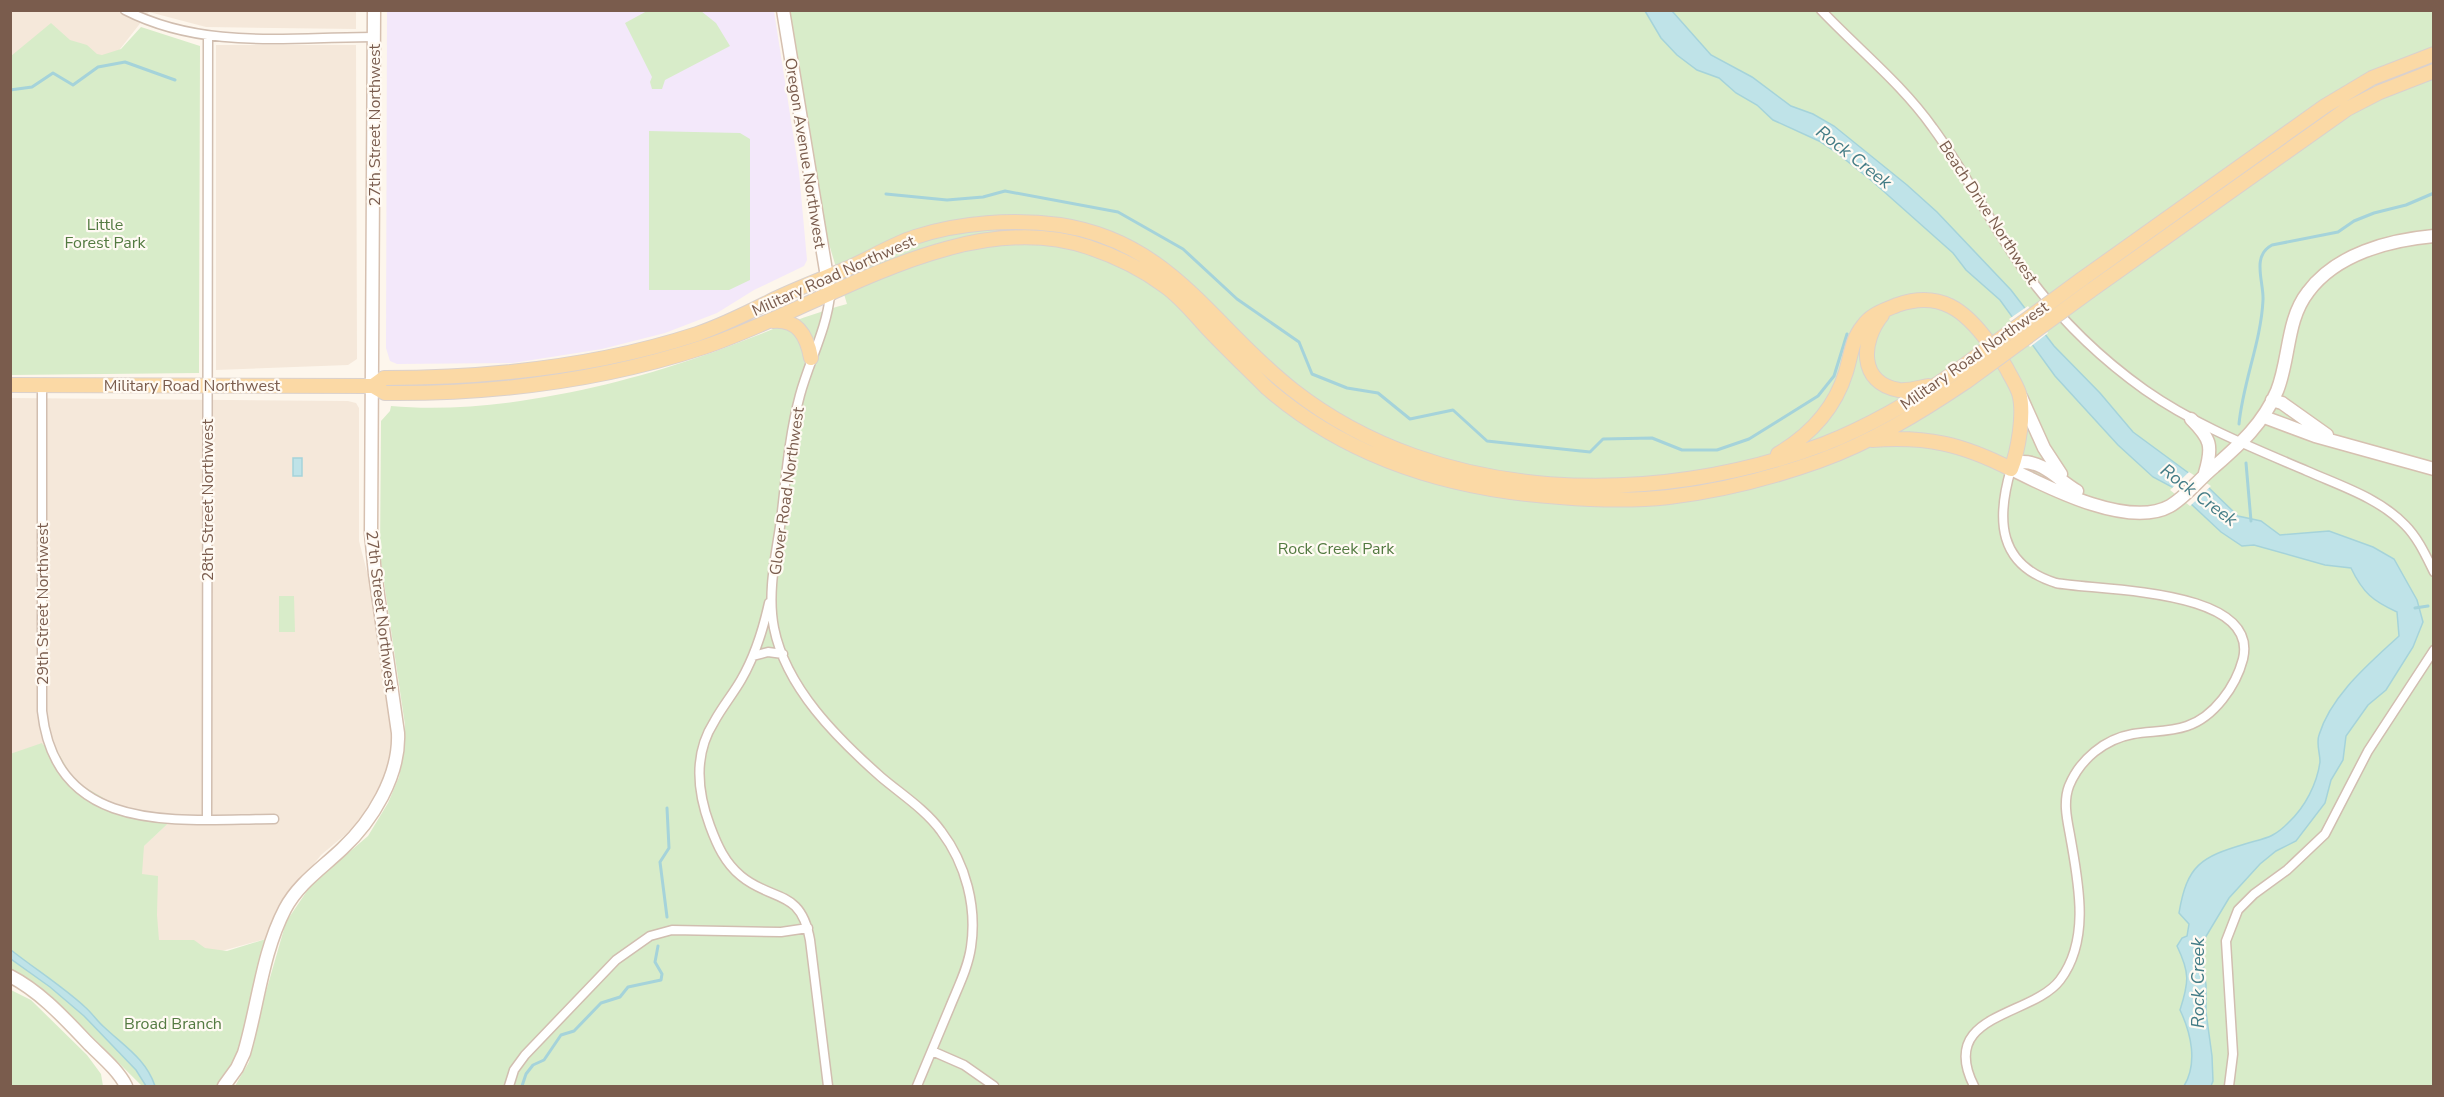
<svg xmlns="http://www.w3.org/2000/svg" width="2444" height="1097" viewBox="0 0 2444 1097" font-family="'Nunito Sans',sans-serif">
  <rect width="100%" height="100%" fill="#fdf6ec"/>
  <path fill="#f5e8da" d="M11,11H356V29L206,27L149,12L106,67L11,60Z
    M216,45H356L357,359L348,365L216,370Z
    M11,398L348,401L356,403L359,408V541L376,607L379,648L393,732L389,763L384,782L372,803L352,829L321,855L291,892L269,938L193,959L140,949L122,866L175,817L112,807L83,786L70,773L11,757Z"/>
  <path fill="#f3e8fa" d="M387,11H774L799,172L807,260L804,266L754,290L717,313L665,333L602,349L513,363L397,364L390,361L386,348Z"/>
  <path fill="#d8ecc9" d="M647,11H701L716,23L730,46L665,80L662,89H652L650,82L652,77L625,23Z
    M788,11H2433V1086H235L249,1062L263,1002L286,922L311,885L368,836L388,803L399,777L404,750L405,725L380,555L381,421L390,411L391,406C486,415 606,389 696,358C747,341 795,318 847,304L826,234Z
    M51,23L70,40L87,45L97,54L102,55L121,49L141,27L200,46L199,373L11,375V56Z
    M649,131L740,133L750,139V280L729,290H649Z
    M279,596H294L295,632H279Z
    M52,742L70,773L83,786L102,797L112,807L176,816L144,846L142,874L158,876L157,915L159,940H194L205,948L227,951L269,938L248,1033L224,1083L215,1086H142L50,995L26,977L11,969L10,754L42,743L43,745Z
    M11,990L31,1000L87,1055L101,1074L103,1086H11Z"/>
  <path fill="#bfe3e8" stroke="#a5d3da" stroke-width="1.5" d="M1645,11H1672L1711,55L1752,77L1791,106L1813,114L1834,126L1907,185L1937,212L2011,290L2054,346L2100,393L2133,432L2209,488L2238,516L2261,521L2280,535L2329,531L2373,547L2394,559L2417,600L2423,622L2413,647L2386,690L2368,705L2346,736L2343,760L2331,780L2325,803L2296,841L2276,851L2260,864L2229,898L2205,938L2203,962L2206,985V1012L2212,1056L2213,1081L2211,1086H2184C2198,1063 2191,1033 2180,1010C2189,982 2190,973 2177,946L2182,938L2187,936L2189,924L2179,913C2187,865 2201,857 2245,844C2265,838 2274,838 2289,822C2305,807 2317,784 2320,762C2320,753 2316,743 2319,735C2331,695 2370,663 2399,636L2397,612C2373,601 2363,593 2351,568L2325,565L2254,545L2242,546L2221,532L2174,488L2153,477L2118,445L2055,376L2000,300L1966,270L1953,253L1872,181L1837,153L1819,141L1773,120L1757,105L1736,93L1719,78L1697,70L1677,55L1661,38Z
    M293,458H302V476H293Z
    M11,950C35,969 62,986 85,1007C92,1013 97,1021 104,1027C124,1046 146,1059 155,1086H146L136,1070L84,1016L50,987L11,959Z"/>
  <path fill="#fdf6ec" d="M2028,306L2048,333L2030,347L2009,319Z
    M2189,472L2211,486L2190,506L2170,490Z"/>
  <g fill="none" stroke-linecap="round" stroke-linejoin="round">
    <path stroke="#a5d3da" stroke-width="3" d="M10,90L32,87L53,73L73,85L98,67L125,62L175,80
      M886,194L947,200L983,197L1005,191L1118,212L1183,249L1237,299L1299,342L1312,374L1347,388L1378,393L1410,419L1453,410L1487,441L1590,452L1603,439L1652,438L1682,450H1717L1749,439L1818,396L1834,376L1847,334
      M2239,424C2243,382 2261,342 2263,300C2264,282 2251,256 2272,245L2338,232L2354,221L2374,213L2406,205L2434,193
      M2246,463L2251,521
      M2415,608L2428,606
      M667,808L669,848L660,862L667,917
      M522,1086L526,1074L533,1065L544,1060L561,1035L574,1031L601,1003L620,997L628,987L661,980L662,974L655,962L658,946"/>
    <g stroke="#d1beb0" stroke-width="11">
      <path id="street" d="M125,10C203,50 289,37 374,37
        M1821,10C1858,49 1902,84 1933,128C1967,174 1992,227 2026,273C2059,318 2100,358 2145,390C2195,425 2251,447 2307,471C2341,486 2379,498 2405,525C2418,538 2426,556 2434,572
        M830,295C827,328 809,362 800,395C789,436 786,478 781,520C776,555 767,593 774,628C786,688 837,738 881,777C901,794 926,810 941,831C966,864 977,907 971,947C968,968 958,987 950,1007C939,1033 928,1060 917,1086
        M42,385V711C56,838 181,819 274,819
        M769,603C763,630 755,656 741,680C733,694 722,707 714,722C693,755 697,791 710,826C717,845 725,863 741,876C772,902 801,888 810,940L828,1086
        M753,656L768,652L783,654
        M207,819L208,37
        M932,1051L964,1065L994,1086
        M509,1086L514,1070L525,1055L616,960L650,936L672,930L781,932L808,928
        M1974,1086C1937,1013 2032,1017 2060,980C2091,939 2078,881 2070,835C2067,819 2063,802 2069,786C2080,759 2105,739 2133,734C2151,731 2170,732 2187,726C2214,717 2236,686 2243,659C2260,587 2096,591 2056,583C1998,565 1996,520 2011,469
        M2229,1086L2233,1054L2226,941L2238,910L2254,894L2287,870L2325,834L2368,751L2434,650"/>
    </g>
    <g stroke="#d6c0b0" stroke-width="15">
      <path id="secondary" d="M783,10L830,295
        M2021,397L2044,448L2061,474
        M2272,400L2282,403L2327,435
        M2264,417L2315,436L2434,469
        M2191,419C2211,439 2213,446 2205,473
        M2077,491C2058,480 2044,461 2021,462L2011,469C2049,488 2129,529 2170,506C2186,497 2199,479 2214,467C2240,444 2263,424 2277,391C2290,359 2286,320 2308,292C2336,254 2389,240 2434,236
        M10,976C41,992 65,1019 89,1044C102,1057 118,1070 126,1086
        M224,1086L237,1068L244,1053C258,1006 262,953 285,909C298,884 322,868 342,849C372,821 400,776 398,733L375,574L371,533L374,10"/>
    </g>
    <g stroke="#dad1cd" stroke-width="16">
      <path id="primary" d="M2082,279L2325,106L2372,78L2434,54
        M2090,291L2347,109L2380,92L2434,71
        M1882,315C1861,341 1858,383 1899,390C1909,391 1918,388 1928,386
        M773,321C798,319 807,336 811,358
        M10,385L373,386L384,378C490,378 596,367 697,334C724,325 749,312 775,299C798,288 822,279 846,269C869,259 891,245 915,237C960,222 1013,219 1060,225C1172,242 1212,327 1293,390C1440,505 1654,508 1824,444C1872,425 1916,399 1958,370
        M373,386L385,393C493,394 601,381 704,347C821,308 962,205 1088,247C1115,256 1142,269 1165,286C1182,298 1195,315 1209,330C1228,350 1248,369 1267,388C1350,460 1453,490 1560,497C1596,500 1633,501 1669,497C1720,491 1771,478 1819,461C1872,442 1921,412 1967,381
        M1778,454C1810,435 1835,408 1846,372C1851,356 1852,339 1863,326C1871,314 1885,310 1897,305C1940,290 1965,310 1989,343C1996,353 2004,362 2009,373C2013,380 2017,387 2019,393C2025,413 2018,451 2011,469C1962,444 1927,436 1872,440"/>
    </g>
    <use href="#street" stroke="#fff" stroke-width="8"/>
    <use href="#secondary" stroke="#fff" stroke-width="12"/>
    <use href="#primary" stroke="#fbd9a5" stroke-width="14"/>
    <g stroke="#dad1cd" stroke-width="16" stroke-linecap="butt">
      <path id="primary-bridge" d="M1958,370L2082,279
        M1967,381L2090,291"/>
    </g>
    <use href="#primary-bridge" stroke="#fbd9a5" stroke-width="14"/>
  </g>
  <g text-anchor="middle" stroke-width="4.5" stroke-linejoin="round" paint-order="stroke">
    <g font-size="16" fill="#7a5c4d" stroke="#fffaf3">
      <text transform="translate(374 125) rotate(-90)" y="6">27th Street Northwest</text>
      <text transform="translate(806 153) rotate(81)" y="6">Oregon Avenue Northwest</text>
      <text transform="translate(1989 212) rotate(57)" y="6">Beach Drive Northwest</text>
      <text transform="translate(833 275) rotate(-24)" y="6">Military Road Northwest</text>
      <text transform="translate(1974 355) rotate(-35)" y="6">Military Road Northwest</text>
      <text x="192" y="391">Military Road Northwest</text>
      <text transform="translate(786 491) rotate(-82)" y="6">Glover Road Northwest</text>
      <text transform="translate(207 500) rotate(-90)" y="6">28th Street Northwest</text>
      <text transform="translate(42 604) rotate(-90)" y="6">29th Street Northwest</text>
      <text transform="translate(382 611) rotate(83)" y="6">27th Street Northwest</text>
    </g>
    <g font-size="16" fill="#537a41" stroke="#fffaf3">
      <text x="105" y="230">Little<tspan x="105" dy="18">Forest Park</tspan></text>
      <text x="1336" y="554">Rock Creek Park</text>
      <text x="173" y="1029">Broad Branch</text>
    </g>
    <g font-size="18" font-style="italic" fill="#437c86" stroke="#fffaf3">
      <text transform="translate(1854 157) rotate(38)" y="6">Rock Creek</text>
      <text transform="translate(2199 495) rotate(37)" y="6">Rock Creek</text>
      <text transform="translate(2198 983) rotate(-90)" y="6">Rock Creek</text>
    </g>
  </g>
  <rect width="2444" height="1097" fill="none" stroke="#7a5c4d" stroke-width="24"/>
</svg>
